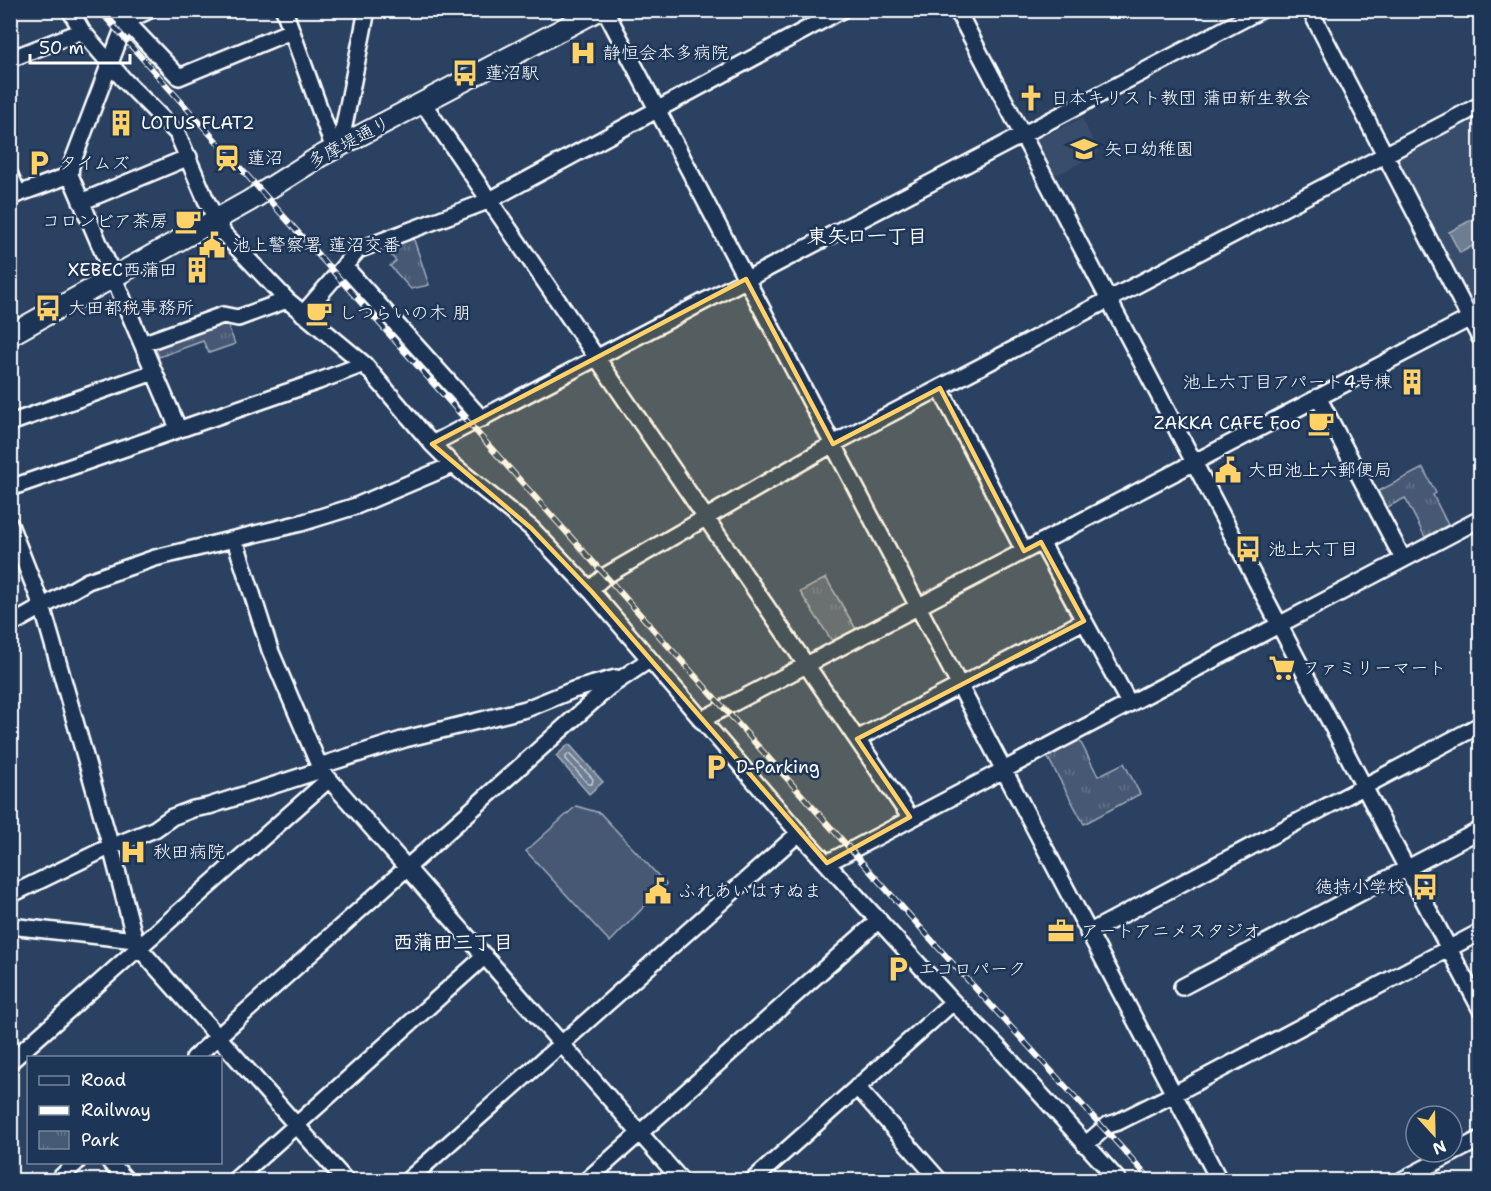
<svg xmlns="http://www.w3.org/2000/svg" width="1491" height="1191" viewBox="0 0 1491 1191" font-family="'Shantell Sans','Klee One',sans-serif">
  <defs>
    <pattern id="park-tufts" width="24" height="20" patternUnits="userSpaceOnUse" patternTransform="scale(1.5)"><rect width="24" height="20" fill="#465975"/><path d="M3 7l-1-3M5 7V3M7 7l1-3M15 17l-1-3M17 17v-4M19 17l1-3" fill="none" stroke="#62728a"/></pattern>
  </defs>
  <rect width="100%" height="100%" fill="#2a4161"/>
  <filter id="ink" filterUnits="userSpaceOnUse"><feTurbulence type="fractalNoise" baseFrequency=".0167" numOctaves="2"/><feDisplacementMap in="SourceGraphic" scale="12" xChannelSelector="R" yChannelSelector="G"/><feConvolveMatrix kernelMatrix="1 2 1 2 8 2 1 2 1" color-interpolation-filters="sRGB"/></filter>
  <g filter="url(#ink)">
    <path fill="#394e6c" d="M1480,116V301L1474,305L1398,159Z
      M1082,118L1099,153L1054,176L1036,140Z"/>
    <path fill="#465975" stroke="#a2acba" stroke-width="1.5" d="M576,806L600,813L666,884L610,942L526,851Z"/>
    <path fill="url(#park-tufts)" stroke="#a2acba" stroke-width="1.5" d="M412,234L429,285L411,289L390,266L396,261L382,245Z
      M226,320L235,344L209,353L203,341L159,357L154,344Z
      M1423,468L1436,493L1433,495L1448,525L1425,537L1405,498L1382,510L1373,494Z
      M826,578L856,629L832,641L800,592Z
      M1079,739L1098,776L1124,763L1140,794L1084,824L1047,756Z"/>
    <path fill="#6d7d92" stroke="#a7b1be" stroke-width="1.5" d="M1480,215V242L1460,253L1449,232Z
      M569,744L603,782L589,794L556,756Z"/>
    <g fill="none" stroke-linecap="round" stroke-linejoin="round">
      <path stroke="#c5cbd3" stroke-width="1.5" d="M569,754L593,779L592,784H588L566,759V756Z"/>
      <g stroke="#fff" stroke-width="20">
        <path id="minor" d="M70,10L82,31L124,80L177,133L206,200L224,234L287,300L364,364L432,444
          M121,10L126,21L71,166L70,175L178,428
          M284,10L334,149
          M605,10L1219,1180
          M957,10L1480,1008
          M1310,10L1480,338
          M120,15L179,77L291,31
          M126,21L150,10
          M10,59L82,31
          M423,103L910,817
          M340,146L367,10
          M10,175L18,193
          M10,197L70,175
          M81,202L189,157
          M344,266L482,419
          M303,314L358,250L488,201L842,10
          M142,344L223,315L238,318L287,300
          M940,388L1024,551
          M1318,397L1403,559
          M10,423L154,372
          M10,488L319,381L364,364
          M10,525L42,606L111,847L135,940L140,949L345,1180
          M235,540L270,650L321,770L681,1180
          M1041,542L1129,703
          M596,584L605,576L833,444L1480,105
          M10,625L88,581L155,558L301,523L356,506L453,465
          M701,720L1480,313
          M857,739L1084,621
          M319,766L405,739L526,709L573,690L616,678
          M827,863L1480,519
          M10,895L103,850L155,829L172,817L193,809L209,806L321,770
          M10,926L135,940
          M1088,933L1480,725
          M1182,987L1480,830
          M194,1058L609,687L649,660
          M10,1062L328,780
          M857,1087L939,1180
          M1085,1145L1108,1125L1118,1122L1174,1094L1480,932
          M110,1162L126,1180
          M58,1180L77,1162
          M235,1180L485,956
          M408,1180L799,833
          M587,1180L879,920
          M753,1180L953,1002
          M1118,1180L997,1046L953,1002L799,833L592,592L531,528L453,465L432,444L1261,10
          M1402,1180L1480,1139"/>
      </g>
      <g stroke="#fff" stroke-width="24">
        <path id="major" d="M10,335L249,201L319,157L599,10"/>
      </g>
      <use href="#minor" stroke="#1d3557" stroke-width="15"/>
      <use href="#major" stroke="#1d3557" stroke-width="20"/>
      <g stroke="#fff" stroke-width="6">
        <path id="rail" d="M99,10L945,955L1151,1180"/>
      </g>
      <use href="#rail" stroke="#1d3557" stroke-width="4" stroke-dasharray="11" stroke-linecap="butt"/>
    </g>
  </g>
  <path fill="#ffd166" fill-opacity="0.2" stroke="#ffd166" stroke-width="4.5" stroke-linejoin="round" d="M746,279L833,444L940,388L1024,551L1041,542L1084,621L857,739L910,817L827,863L592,592L531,528L432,444Z"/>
  <defs>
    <g id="hospital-bare" transform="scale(2.07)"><path d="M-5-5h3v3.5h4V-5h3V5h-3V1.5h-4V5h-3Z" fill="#ffd166" stroke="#1d3557" stroke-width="2.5" paint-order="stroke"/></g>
    <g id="bus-bare" transform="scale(2.07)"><path d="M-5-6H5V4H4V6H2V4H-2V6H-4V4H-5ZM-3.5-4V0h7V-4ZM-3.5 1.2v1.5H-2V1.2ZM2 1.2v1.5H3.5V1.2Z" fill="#ffd166" stroke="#1d3557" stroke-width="2.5" paint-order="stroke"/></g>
    <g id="church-bare" transform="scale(2.07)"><path d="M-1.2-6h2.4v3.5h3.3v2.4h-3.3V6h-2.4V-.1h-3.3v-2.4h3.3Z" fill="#ffd166" stroke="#1d3557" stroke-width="2.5" paint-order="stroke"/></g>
    <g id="building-bare" transform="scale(2.07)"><path d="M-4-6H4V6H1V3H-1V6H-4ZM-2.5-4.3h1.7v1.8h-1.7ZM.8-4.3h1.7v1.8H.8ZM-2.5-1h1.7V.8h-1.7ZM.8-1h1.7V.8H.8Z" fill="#ffd166" stroke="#1d3557" stroke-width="2.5" paint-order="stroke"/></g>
    <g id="school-bare" transform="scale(2.07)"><path d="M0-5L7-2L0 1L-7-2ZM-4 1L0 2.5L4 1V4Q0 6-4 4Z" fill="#ffd166" stroke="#1d3557" stroke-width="2.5" paint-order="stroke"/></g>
    <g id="station-bare" transform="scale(2.07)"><path d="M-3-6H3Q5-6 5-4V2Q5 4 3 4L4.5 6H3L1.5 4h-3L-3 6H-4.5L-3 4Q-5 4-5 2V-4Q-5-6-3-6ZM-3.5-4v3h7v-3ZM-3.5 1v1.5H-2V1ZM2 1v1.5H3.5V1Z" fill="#ffd166" stroke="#1d3557" stroke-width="2.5" paint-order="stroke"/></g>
    <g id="parking-bare" transform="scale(2.07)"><path d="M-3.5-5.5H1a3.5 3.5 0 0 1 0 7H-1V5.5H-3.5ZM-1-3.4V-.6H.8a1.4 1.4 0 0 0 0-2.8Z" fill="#ffd166" stroke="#1d3557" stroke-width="2.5" paint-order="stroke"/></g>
    <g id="cafe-bare" transform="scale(2.07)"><path d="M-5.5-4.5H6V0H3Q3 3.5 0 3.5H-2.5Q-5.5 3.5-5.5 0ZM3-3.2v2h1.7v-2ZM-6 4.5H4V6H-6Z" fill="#ffd166" stroke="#1d3557" stroke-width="2.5" paint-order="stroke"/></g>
    <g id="civic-bare" transform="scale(2.07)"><path d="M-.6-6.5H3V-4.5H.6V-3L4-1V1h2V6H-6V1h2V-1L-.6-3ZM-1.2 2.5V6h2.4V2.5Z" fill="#ffd166" stroke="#1d3557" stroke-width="2.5" paint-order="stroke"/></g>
    <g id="supermarket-bare" transform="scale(2.07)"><path d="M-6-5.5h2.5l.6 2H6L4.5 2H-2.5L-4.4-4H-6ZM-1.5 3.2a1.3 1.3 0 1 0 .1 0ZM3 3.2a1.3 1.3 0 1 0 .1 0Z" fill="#ffd166" stroke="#1d3557" stroke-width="2.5" paint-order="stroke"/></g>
    <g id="office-bare" transform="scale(2.07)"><path d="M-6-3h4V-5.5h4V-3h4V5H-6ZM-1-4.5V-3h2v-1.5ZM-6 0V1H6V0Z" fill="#ffd166" stroke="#1d3557" stroke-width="2.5" paint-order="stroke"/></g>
  </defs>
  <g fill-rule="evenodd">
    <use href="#hospital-bare" x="583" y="53"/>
    <use href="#bus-bare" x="465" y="73"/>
    <use href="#church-bare" x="1031" y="98"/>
    <use href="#building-bare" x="121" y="123"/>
    <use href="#school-bare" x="1084" y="149"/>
    <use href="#station-bare" x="227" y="158"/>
    <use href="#parking-bare" x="39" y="163"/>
    <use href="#cafe-bare" x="188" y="221"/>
    <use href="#civic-bare" x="212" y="245"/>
    <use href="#building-bare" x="197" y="270"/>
    <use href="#bus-bare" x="48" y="308"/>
    <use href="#cafe-bare" x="319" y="313"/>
    <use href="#building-bare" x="1412" y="382"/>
    <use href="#cafe-bare" x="1321" y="423"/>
    <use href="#civic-bare" x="1228" y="470"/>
    <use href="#bus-bare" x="1248" y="549"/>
    <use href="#supermarket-bare" x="1282" y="668"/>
    <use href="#parking-bare" x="716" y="767"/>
    <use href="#hospital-bare" x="133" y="852"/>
    <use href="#bus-bare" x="1425" y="887"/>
    <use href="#civic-bare" x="658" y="891"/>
    <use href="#office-bare" x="1061" y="931"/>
    <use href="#parking-bare" x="898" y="969"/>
  </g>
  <g text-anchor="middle" stroke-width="5" stroke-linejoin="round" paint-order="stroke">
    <g font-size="18" fill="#fff" stroke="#1d3557" text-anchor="start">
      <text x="603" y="59">静恒会本多病院</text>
      <text x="485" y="79">蓮沼駅</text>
      <text x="1051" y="104">日本キリスト教団 蒲田新生教会</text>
      <text x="141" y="129">LOTUS FLAT2</text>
      <text x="1104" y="155">矢口幼稚園</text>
      <text x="247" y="164">蓮沼</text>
      <text x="59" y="169">タイムズ</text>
      <text x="168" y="227" text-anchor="end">コロンビア茶房</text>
      <text x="232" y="251">池上警察署 蓮沼交番</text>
      <text x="177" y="276" text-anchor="end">XEBEC西蒲田</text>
      <text x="68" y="314">大田都税事務所</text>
      <text x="339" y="319">しつらいの木 朋</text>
      <text x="1392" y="388" text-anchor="end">池上六丁目アパート4号棟</text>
      <text x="1301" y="429" text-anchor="end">ZAKKA CAFE Foo</text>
      <text x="1248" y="476">大田池上六郵便局</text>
      <text x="1268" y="555">池上六丁目</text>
      <text x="1302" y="674">ファミリーマート</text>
      <text x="736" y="773">D-Parking</text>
      <text x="153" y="858">秋田病院</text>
      <text x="1405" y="893" text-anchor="end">徳持小学校</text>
      <text x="678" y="897">ふれあいはすぬま</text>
      <text x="1081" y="937">アートアニメスタジオ</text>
      <text x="918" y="975">エコロパーク</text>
    </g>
    <g font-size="18" fill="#fff" stroke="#1d3557">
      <text transform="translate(349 142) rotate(-28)" y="6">多摩堤通り</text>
    </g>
    <g font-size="20" font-weight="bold" fill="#fff" stroke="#1d3557">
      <text x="867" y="243">東矢口一丁目</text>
      <text x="453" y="949">西蒲田三丁目</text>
    </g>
  </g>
  <rect width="1491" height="1191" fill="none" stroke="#1d3557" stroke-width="36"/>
  <rect x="18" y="18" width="1455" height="1155" fill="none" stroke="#fff" stroke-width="2" filter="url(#ink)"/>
  <rect x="27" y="1056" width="195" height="108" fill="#1d3557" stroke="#77869a" stroke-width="1.5"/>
  <rect x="39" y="1076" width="30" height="9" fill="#1d3557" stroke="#77869a" stroke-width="1.5"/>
  <text x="81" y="1086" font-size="18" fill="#ffffff">Road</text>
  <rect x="39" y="1106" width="30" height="9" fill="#ffffff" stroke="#77869a" stroke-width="1.5"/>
  <text x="81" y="1116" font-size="18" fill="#ffffff">Railway</text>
  <rect x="39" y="1131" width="30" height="18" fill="url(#park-tufts)" stroke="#77869a" stroke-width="1.5"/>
  <text x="81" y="1146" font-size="18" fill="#ffffff">Park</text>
  <g transform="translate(1434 1134) rotate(158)"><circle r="28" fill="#1d3557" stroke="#77869a" stroke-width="1.5"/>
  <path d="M0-4.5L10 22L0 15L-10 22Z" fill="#ffd166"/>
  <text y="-9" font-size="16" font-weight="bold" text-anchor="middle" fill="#ffffff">N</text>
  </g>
  <path d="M30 54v9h100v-9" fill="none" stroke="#ffffff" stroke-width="3"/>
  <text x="39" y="54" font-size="18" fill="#ffffff" stroke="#1d3557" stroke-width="4.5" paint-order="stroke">50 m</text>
</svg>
